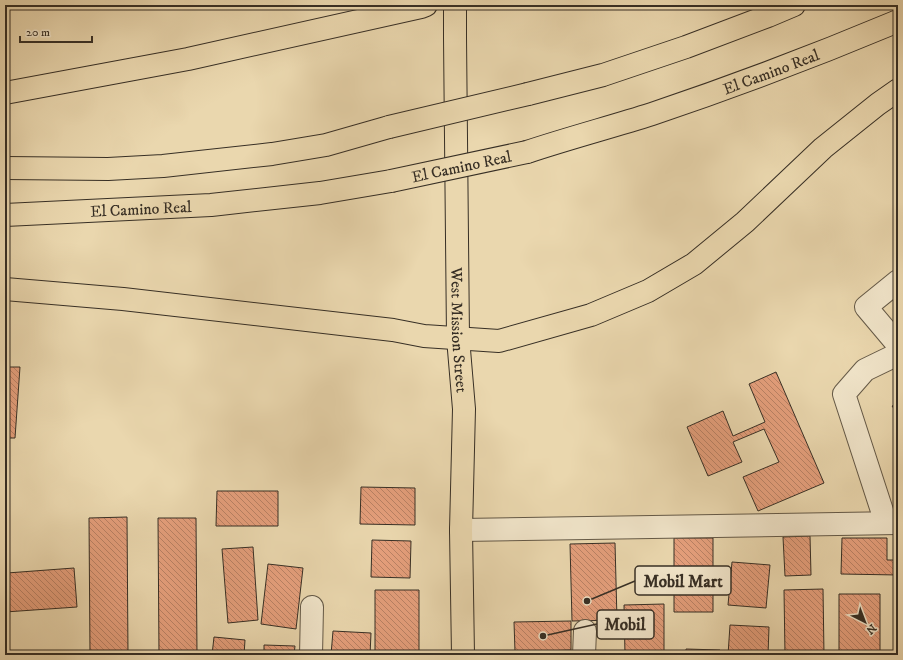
<svg xmlns="http://www.w3.org/2000/svg" width="903" height="660" viewBox="0 0 903 660" font-family="'IM FELL DW Pica',serif">
  <defs>
    <pattern id="building-back-hatch" width="6" height="6" patternUnits="userSpaceOnUse"><rect width="6" height="6" fill="#e59f7c"/><path d="M-1 5l2 2M0 0l6 6M5-1l2 2" fill="none" stroke="#ba8265"/></pattern>
  </defs>
  <rect width="100%" height="100%" fill="#ead7ae"/>
  <filter id="stains"><feTurbulence type="fractalNoise" baseFrequency=".005" numOctaves="4"/><feColorMatrix values="0 0 0 0 .2 0 0 0 0 .09 0 0 0 0 .02 0 0 0 .5 -.17"/></filter>
  <radialGradient id="worn" r=".72"><stop offset=".6" stop-color="#630" stop-opacity="0"/><stop offset="1" stop-color="#630" stop-opacity=".3"/></radialGradient>
  <path fill="url(#building-back-hatch)" stroke="#372f25" d="M5,367H20L15,438H5Z
    M776,372L824,483L758,511L743,477L779,462L764,429L733,442L742,462L708,476L687,427L723,411L733,436L765,422L749,384Z
    M898,404V414L892,406Z
    M361,487L415,488V525L360,524Z
    M217,491H278V526H216Z
    M127,517L128,655H90L89,518Z
    M158,518H196L197,655H159Z
    M810,536L811,575L785,576L783,537Z
    M674,538H713V612H674Z
    M842,538H887V560H898V575L841,574Z
    M372,540L411,541L410,578L371,577Z
    M5,541L7,573L74,568L77,607L5,612Z
    M615,543L617,620L572,621L570,544Z
    M253,547L258,620L228,623L222,549Z
    M732,562L770,565L766,608L728,605Z
    M268,564L303,568L296,629L261,624Z
    M823,589L824,655H785L784,590Z
    M375,590H419V655H375Z
    M839,594H880V655H839Z
    M664,604V655H625L624,605Z
    M571,621V650L515,652L514,622Z
    M730,625L769,627L768,655H728Z
    M333,631L371,633L370,655H331Z
    M214,637L245,640L244,655H212Z
    M264,645L295,646L294,655H264Z
    M686,649L720,650V655H686Z"/>
  <g fill="none" stroke-linecap="round" stroke-linejoin="round">
    <g stroke="#645947" stroke-width="24">
      <path id="minor" d="M898,281L866,307L898,345
        M886,523L844,394L865,370L898,354
        M461,530L898,523
        M311,655L312,607
        M584,655L585,631"/>
    </g>
    <g stroke="#372f25" stroke-width="24">
      <g id="major">
        <path id="s1" d="M455,5V38L458,338L464,409L461,530L463,655"/>
      </g>
    </g>
    <g stroke="#372f25" stroke-width="24">
      <g id="highway">
        <path d="M5,93L188,59L421,7L426,5"/>
        <path d="M528,94L603,75L686,47L768,16L794,5"/>
        <path id="s2" d="M527,152C569,138 611,127 652,114C735,86 817,55 898,21"/>
        <path d="M5,168L108,169L163,166L272,154L326,145L389,127"/>
        <path id="s3" d="M5,215L211,205L320,193L391,181"/>
        <path d="M5,289L123,299L393,330L424,336L499,341L591,315L648,291L694,264L745,222L823,148L878,104L898,90"/>
      </g>
    </g>
    <use href="#minor" stroke="#f1e5ca" stroke-width="22"/>
    <use href="#major" stroke="#ead7ae" stroke-width="22"/>
    <use href="#highway" stroke="#ead7ae" stroke-width="22"/>
    <g stroke="#372f25" stroke-width="24" stroke-linecap="butt">
      <g id="highway-bridge">
        <path d="M389,127L528,94"/>
        <path id="s4" d="M391,181L527,152"/>
      </g>
    </g>
    <use href="#highway-bridge" stroke="#ead7ae" stroke-width="22"/>
  </g>
  <g text-anchor="middle" stroke-width="3.5" stroke-linejoin="round" paint-order="stroke">
    <g font-size="16" fill="#372f25" stroke="#f1e5ca">
      <text dy="6" stroke="none"><textPath href="#s2" startOffset="257">El Camino Real</textPath></text>
      <text dy="6" stroke="none"><textPath href="#s4" startOffset="72">El Camino Real</textPath></text>
      <text dy="6" stroke="none"><textPath href="#s3" startOffset="136">El Camino Real</textPath></text>
      <text dy="6" stroke="none"><textPath href="#s1" startOffset="325">West Mission Street</textPath></text>
    </g>
  </g>
  <path fill="none" stroke="#372f25" stroke-width="1.5" d="M587 601L635 581M543 636L597 624"/>
  <g fill="#372f25" stroke="#f1e5ca" stroke-width="1.5">
    <circle cx="587" cy="601" r="4"/>
    <circle cx="543" cy="636" r="4"/>
  </g>
  <g fill="#f1e5ca" stroke="#372f25" stroke-width="1.5">
    <rect x="635" y="566" width="96" height="29" rx="4"/>
    <rect x="597" y="610" width="57" height="29" rx="4"/>
  </g>
  <g font-size="17" text-anchor="middle" font-weight="bold" fill="#372f25">
    <text x="683" y="587">Mobil Mart</text>
    <text x="625" y="630">Mobil</text>
  </g>
  <rect width="903" height="660" fill="none" stroke="#ead7ae" stroke-width="20"/>
  <rect x="6" y="6" width="891" height="648" fill="none" stroke="#372f25" stroke-width="2"/>
  <rect x="10" y="10" width="883" height="640" fill="none" stroke="#372f25"/>
  <g transform="translate(865 622) rotate(138)" stroke="#f1e5ca" stroke-width="3" paint-order="stroke">
  <path d="M0-3L7 15L0 10L-7 15Z" fill="#372f25"/>
  <text y="-6" font-size="11" font-weight="bold" text-anchor="middle" fill="#372f25">N</text>
  </g>
  <path d="M20 36v6h72v-6" fill="none" stroke="#372f25" stroke-width="2"/>
  <text x="26" y="36" font-size="12" fill="#372f25" stroke="#f1e5ca" stroke-width="3" paint-order="stroke">20 m</text>
  <rect width="100%" height="100%" filter="url(#stains)"/>
  <rect width="100%" height="100%" fill="url(#worn)"/>
</svg>
